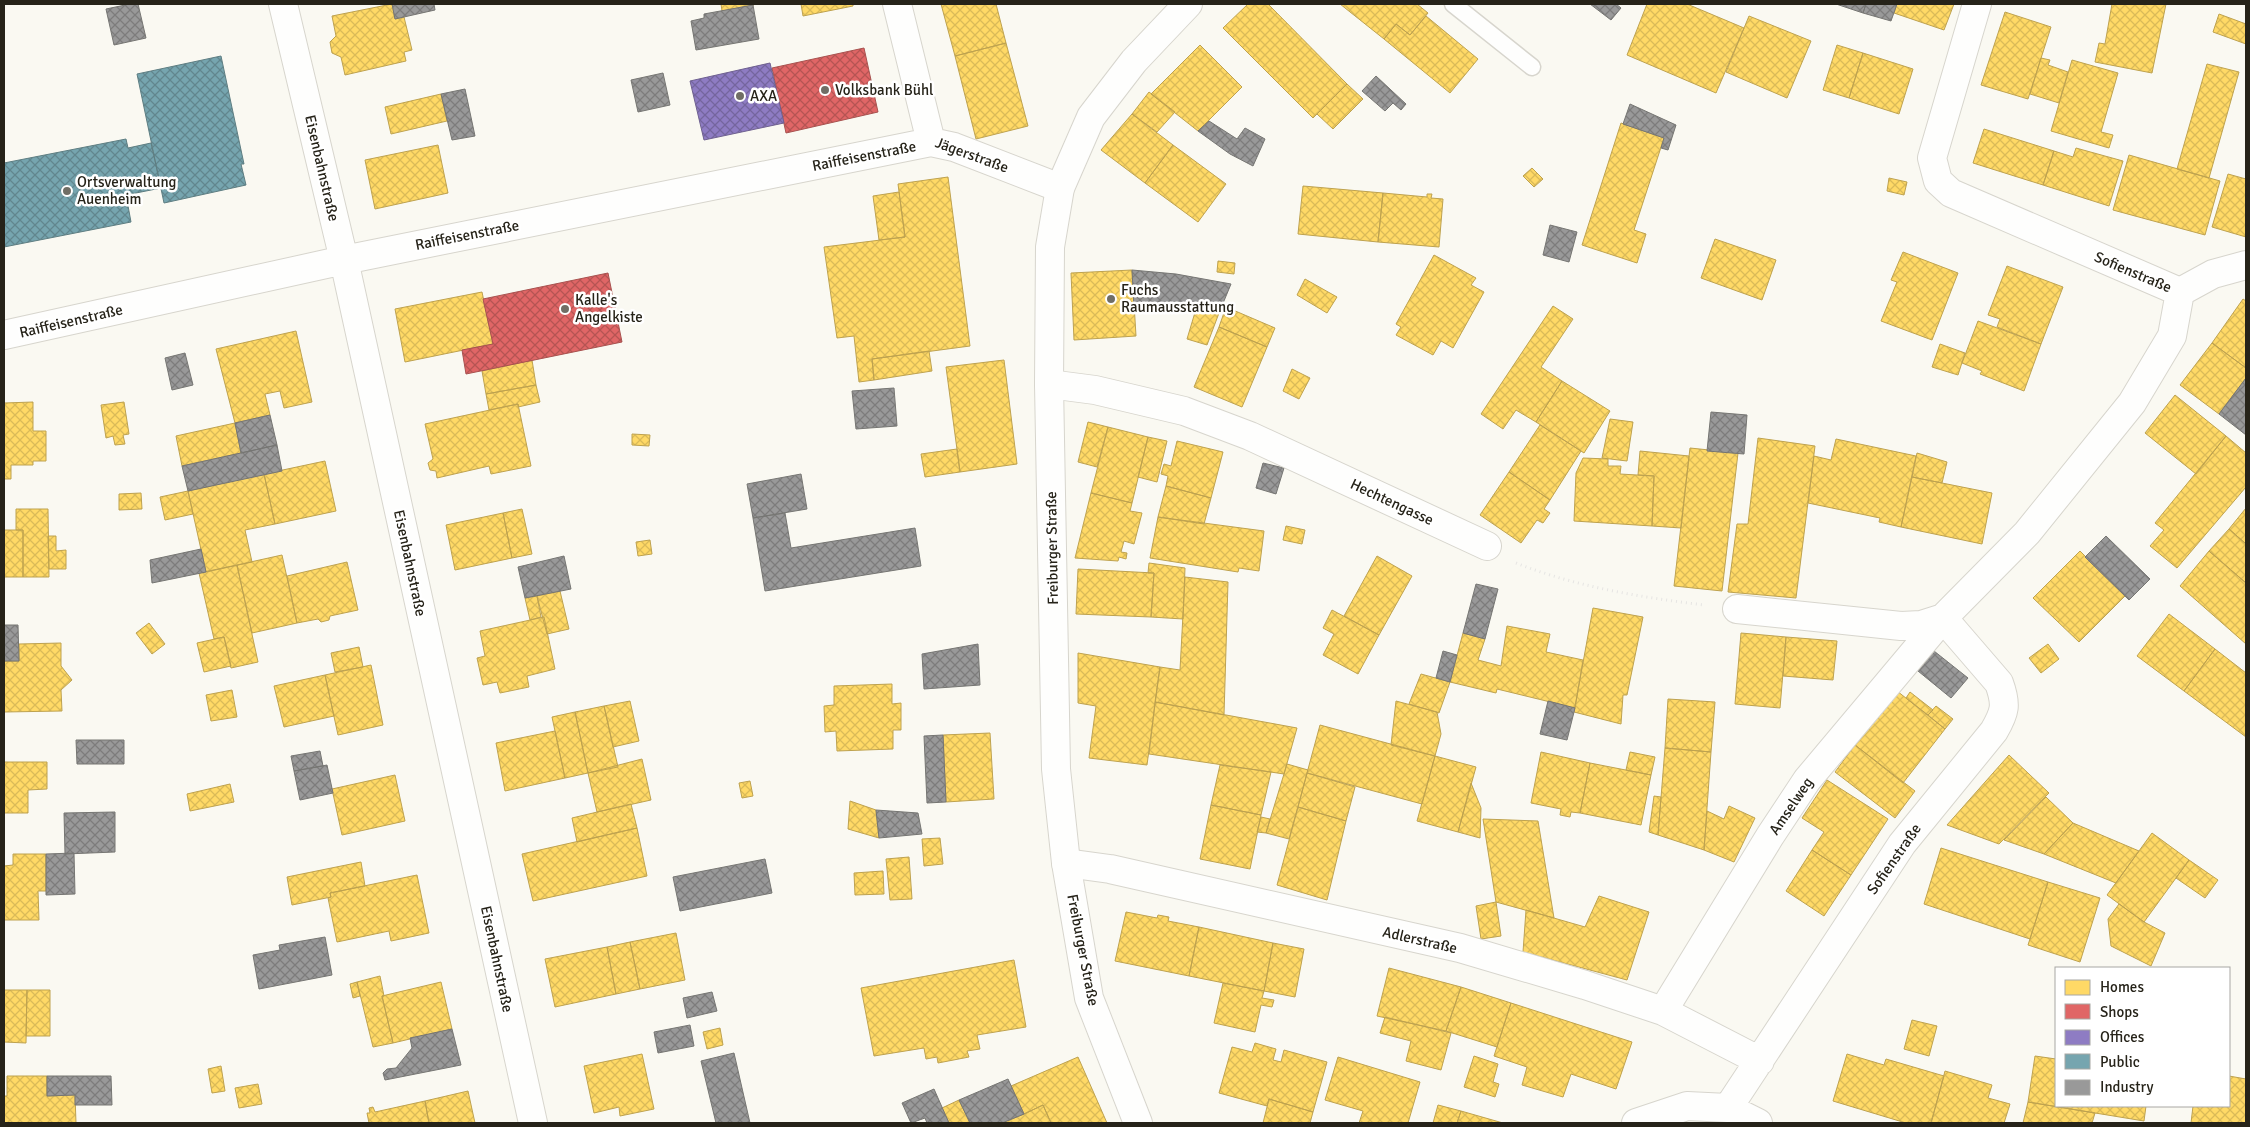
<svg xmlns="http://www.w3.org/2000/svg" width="2250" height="1127" viewBox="0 0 2250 1127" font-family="Signika,sans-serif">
  <defs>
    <pattern id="homes-cross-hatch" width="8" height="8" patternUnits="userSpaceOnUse" patternTransform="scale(1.25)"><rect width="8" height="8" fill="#ffd966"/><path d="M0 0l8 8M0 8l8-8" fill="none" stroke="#daba58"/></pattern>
    <pattern id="shops-cross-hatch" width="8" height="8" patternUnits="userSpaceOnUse" patternTransform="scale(1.25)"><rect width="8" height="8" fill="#e06666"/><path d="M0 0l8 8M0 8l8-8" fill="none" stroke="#b55453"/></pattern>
    <pattern id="offices-cross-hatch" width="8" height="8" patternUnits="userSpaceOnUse" patternTransform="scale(1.25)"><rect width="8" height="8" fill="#8e7cc3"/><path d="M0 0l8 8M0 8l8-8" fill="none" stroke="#74659e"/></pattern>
    <pattern id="public-cross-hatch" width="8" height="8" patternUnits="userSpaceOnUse" patternTransform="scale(1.25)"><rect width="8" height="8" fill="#76a5af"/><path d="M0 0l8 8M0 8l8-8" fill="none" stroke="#61868e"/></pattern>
    <pattern id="industry-cross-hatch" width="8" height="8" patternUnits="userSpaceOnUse" patternTransform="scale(1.25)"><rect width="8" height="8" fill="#999"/><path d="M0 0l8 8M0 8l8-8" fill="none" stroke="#7d7c7c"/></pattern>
  </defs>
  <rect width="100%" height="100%" fill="#faf9f2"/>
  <path fill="url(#homes-cross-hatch)" stroke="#bea24f" d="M392,4L395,19L404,17L412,50L404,52L406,61L345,75L341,57L332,53L330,42L336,36L332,16Z
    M721,4H754V5L722,11Z
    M801,4H853V6L803,16Z
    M941,4H996L1006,43L955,56Z
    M1248,4H1268L1347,84L1313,118L1223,28Z
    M1340,4H1417L1428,13L1410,35L1396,24L1384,39Z
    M1647,4H1687L1744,28L1716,93L1627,55Z
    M1897,4H1954L1944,30L1894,13Z
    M2112,4H2166L2152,73L2095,62L2099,43L2105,44Z
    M2005,12L2051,27L2028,99L1981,85Z
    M2219,14L2246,24V44L2213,32Z
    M1426,16L1478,59L1450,93L1384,39L1396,24L1410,35Z
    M1749,16L1811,41L1787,98L1726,72Z
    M1006,43L1028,126L976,139L955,56Z
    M1200,45L1242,87L1198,131L1151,94Z
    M1837,45L1863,53L1849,98L1823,90Z
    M1863,53L1913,69L1899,114L1849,98Z
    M2041,58L2050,60L2048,65L2068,72L2059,103L2030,94Z
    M2072,60L2118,73L2101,132L2113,135L2109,148L2051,131Z
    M2207,64L2239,72L2209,178L2177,169Z
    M1347,84L1363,99L1333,129L1317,114Z
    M1149,92L1175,112L1157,132L1132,114Z
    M441,94L447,121L391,134L385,107Z
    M1132,114L1173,145L1145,183L1101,150Z
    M1621,123L1664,138L1634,230L1646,234L1637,263L1582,245Z
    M1984,129L2054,151L2043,185L1973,163Z
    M438,145L448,193L375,209L365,160Z
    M1173,145L1226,184L1198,222L1145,183Z
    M2076,148L2123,161L2109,206L2043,185L2054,151L2073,157Z
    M2129,155L2220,181L2205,235L2113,210Z
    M1532,168L1543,179L1534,187L1523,176Z
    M2228,174L2246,179V237L2212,227Z
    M948,177L970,346L872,359L874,380L859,382L854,336L837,338L824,247L905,237L898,184Z
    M1889,178L1907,182L1904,195L1887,191Z
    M1303,186L1383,193L1378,242L1298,234Z
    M899,192L905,237L879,240L873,196Z
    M1383,193L1427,197V194H1432L1431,198L1443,199L1439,247L1378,242Z
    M1715,239L1776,260L1762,300L1701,278Z
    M1903,252L1958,273L1932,340L1881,321L1897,282L1891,280Z
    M1434,255L1476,278L1471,285L1484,292L1453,348L1441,341L1433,355L1396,335L1401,327L1396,324Z
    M1218,261L1235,263L1234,274L1217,272Z
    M2007,266L2063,287L2041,344L1997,327L2000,319L1988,315Z
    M1132,270L1136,336L1074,340L1071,273Z
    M1305,279L1337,297L1327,313L1297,295Z
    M482,292L493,344L405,362L395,309Z
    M2243,299L2246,301V368L2212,343Z
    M1553,306L1573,319L1541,367L1562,381L1536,422L1516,410L1503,429L1481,414Z
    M1226,307L1275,328L1267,347L1219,327Z
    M1196,309L1219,313L1207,345L1187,339Z
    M1978,321L2041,344L2024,391L1980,374L1982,371L1962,363Z
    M1219,327L1267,347L1242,407L1194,387Z
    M296,331L312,402L284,408L280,391L265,394L270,415L235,423L216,349Z
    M2212,343L2246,368V378L2219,414L2180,385Z
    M1940,344L1965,353L1958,375L1932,367Z
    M929,351L932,371L874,380L872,359Z
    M532,360L536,385L486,394L482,371Z
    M1004,360L1017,464L960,472L946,367Z
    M1292,369L1310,378L1299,399L1283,391Z
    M1562,381L1610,411L1584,453L1536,422Z
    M536,385L540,402L518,407V404L489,410L486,394Z
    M2175,395L2226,436L2196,474L2145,433Z
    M33,402V431H46V461H33V465H11V479H4V403Z
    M124,402L129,434L123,435L125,444L115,445L113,436L106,438L101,405Z
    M518,404L531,466L491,474L489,466L437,478L436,471L430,470L428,463L433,459L425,424Z
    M1610,419L1633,422L1627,461L1602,458Z
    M1088,422L1108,427L1097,467L1078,462Z
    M235,423L241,453L182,466L176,436Z
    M1540,425L1581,451L1550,500L1509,472Z
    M1108,427L1148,437L1132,503L1091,493Z
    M632,434L650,435L649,446L632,445Z
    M2226,436L2246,453V487L2177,568L2150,546L2164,530L2155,523Z
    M1148,437L1167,441L1157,482L1138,477Z
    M1758,438L1815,446L1796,598L1728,592L1737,524H1748Z
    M1836,439L1916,456L1901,527L1879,522L1880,518L1808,503L1814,456L1831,460Z
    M1177,441L1223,452L1211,498L1166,486L1168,476L1161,474L1164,464L1171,466Z
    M1690,448L1738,453L1722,591L1674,586Z
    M957,449L960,472L925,477L921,454Z
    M1640,451L1689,456L1681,528L1652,526L1654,476L1638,475Z
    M1917,453L1947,462L1942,483L1912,477Z
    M1583,458L1608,459V466H1621L1620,474L1654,476L1652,526L1574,521L1576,473Z
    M325,461L336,511L275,524L264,474Z
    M1509,472L1550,500L1544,509L1550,513L1543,523L1537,520L1521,543L1480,515Z
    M264,474L275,524L245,530L252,562L206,572L188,491Z
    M1912,477L1992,493L1982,544L1901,527Z
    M1166,486L1211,498L1204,524L1158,517Z
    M188,491L193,514L165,520L160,497Z
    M141,493L142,509L119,510V494Z
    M1091,493L1132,503L1130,511L1142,513L1134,544L1124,541L1121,552L1127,553L1126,559L1119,557L1118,561L1075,558Z
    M2246,508V544L2229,529Z
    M16,509H48L49,577H23V530H16Z
    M522,509L532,554L512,558L503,513Z
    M503,513L512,558L455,570L446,525Z
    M1158,517L1264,531L1259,571L1239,568L1238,572L1150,558Z
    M1286,526L1305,530L1302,544L1283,540Z
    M2229,529L2246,544V583L2209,551Z
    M4,530H23V577H4Z
    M48,536H56V551L66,550V569H49Z
    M650,540L652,554L638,556L636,542Z
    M2080,551L2125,596L2079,642L2033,598Z
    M2209,551L2246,583V644L2180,586Z
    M282,555L297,623L252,633L237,565Z
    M1377,556L1412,576L1379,635L1344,616Z
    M347,562L358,610L330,616L329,620L321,622L318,619L297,623L287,576Z
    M1149,563L1185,568L1183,619L1151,617L1154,573H1148Z
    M237,565L258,662L231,668L224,637L214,639L199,573Z
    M1078,569L1154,573L1151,617L1076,614Z
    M1185,577L1228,582L1224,715L1155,702L1160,667L1180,670Z
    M560,591L569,629L547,634L537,596Z
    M537,596L541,617L530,620L525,598Z
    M1593,608L1643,617L1627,695H1623L1621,724L1574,712Z
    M1332,610L1379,635L1358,674L1323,655L1334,634L1323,628Z
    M2169,614L2215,649L2184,691L2137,656Z
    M544,617L555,669L527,676L529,687L500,693L497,682L483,685L477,658L485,656L480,631Z
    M149,623L165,644L152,654L136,633Z
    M1507,626L1550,634L1546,652L1583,660L1575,708L1497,689L1496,693L1450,682L1463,633L1485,639L1478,660L1501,666Z
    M1741,633L1786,637L1780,708L1735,704Z
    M224,637L231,666L204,672L197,643Z
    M1786,637L1837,641L1833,680L1783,676Z
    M61,643V666L72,680L61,690L62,711L4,712V661H19V644Z
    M2048,644L2059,659L2041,673L2029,658Z
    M359,647L363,667L335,672L331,653Z
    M2215,649L2246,673V737L2184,691Z
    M1078,653L1160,667L1147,765L1089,758L1096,706L1078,703Z
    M371,665L383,725L338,735L325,675Z
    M1421,674L1450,682L1439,713L1409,704Z
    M325,675L334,716L284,727L274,686Z
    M892,684V704L901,703V730H893V749L837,751L836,731L825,732L824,706L834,705V686Z
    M232,690L237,717L211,721L206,695Z
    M1897,691L1945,729L1903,783L1855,745Z
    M1910,692L1933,710L1928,715L1906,698Z
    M1668,699L1715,702L1711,752L1665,748Z
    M630,701L639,741L613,747L604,706Z
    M1396,701L1437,712L1441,734L1435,756L1391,745Z
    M1155,702L1297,728L1284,774L1149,754Z
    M604,706L618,767L588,773L575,712Z
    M1936,706L1953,719L1945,729L1928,715Z
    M575,712L588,773L565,778L552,717Z
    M1320,725L1435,756L1422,804L1307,773Z
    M555,731L565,778L505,791L496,743Z
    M990,733L994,799L946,802L943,735Z
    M1855,745L1915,791L1895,818L1835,772Z
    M1665,748L1711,752L1704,850L1658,835Z
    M1541,752L1590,763L1580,813L1571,812L1570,817L1560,815L1561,809L1531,803Z
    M1630,752L1655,757L1651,775L1626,770Z
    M2009,755L2049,793L1999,844L1947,825Z
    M1435,756L1476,767L1458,832L1417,821Z
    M642,759L651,800L597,812L588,773Z
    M4,762H47V789L28,790V813H4Z
    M1590,763L1651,775L1641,825L1580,813Z
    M1287,764L1308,770L1289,839L1266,833Z
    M1220,765L1271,772L1261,815L1211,805Z
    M1307,773L1355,787L1346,821L1298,807Z
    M395,775L405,821L342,835L332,789Z
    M1827,780L1888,819L1851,875L1812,850L1824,832L1802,818Z
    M750,781L753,796L742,798L739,783Z
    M1471,783L1481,808L1480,838L1458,832Z
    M230,784L234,802L190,811L187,794Z
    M1654,796L1661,797L1658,835L1649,832Z
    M2046,797L2073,823L2044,854L2004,840Z
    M850,801L876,810L879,838L848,829Z
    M631,804L637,828L577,842L572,818Z
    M1211,805L1261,815L1250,869L1200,859Z
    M1729,806L1755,818L1734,862L1704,850L1707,811L1724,819Z
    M1298,807L1346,821L1327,900L1277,885Z
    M1261,817L1270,819L1266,833L1257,832Z
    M1483,819L1538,821L1554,918L1496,902Z
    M2073,823L2139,851L2116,883L2044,854Z
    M637,828L647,876L533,901L522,854Z
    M2152,833L2189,860L2144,922L2107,895Z
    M940,838L943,864L924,866L922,839Z
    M1941,848L2048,882L2030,939L1924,904Z
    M1812,850L1851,875L1824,916L1786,891Z
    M13,854H46V891H38L39,920H4V866L13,865Z
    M909,857L912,899L890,900L886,859Z
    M2189,860L2218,880L2205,898L2176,878Z
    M361,862L365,886L330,893L331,897L292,905L287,877Z
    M883,871L884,894L855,895L854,873Z
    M417,875L429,933L391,941L389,931L337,942L328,898L331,897L330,893Z
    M2048,882L2100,898L2080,962L2028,945Z
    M1599,896L1649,912L1627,980L1523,952L1526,910L1585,927Z
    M1496,902L1501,936L1481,939L1476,906Z
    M2119,904L2144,922L2165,933L2151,966L2111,946L2108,919Z
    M1126,912L1157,918L1158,915L1169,917L1168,921L1199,927L1189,976L1115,961Z
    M1199,927L1273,943L1264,991L1189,976Z
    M676,933L685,980L640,989L630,942Z
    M630,942L640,989L616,994L607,947Z
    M1273,943L1304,949L1295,997L1264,991Z
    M607,947L616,994L555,1007L545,959Z
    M1014,960L1026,1027L977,1035L980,1049L967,1051L969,1057L938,1063L937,1057L926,1059L924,1048L874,1056L861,988Z
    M1389,968L1461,987L1446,1031L1377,1016Z
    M380,976L384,996H382L393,1043L373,1047L357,982Z
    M357,982L360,996L353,998L350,984Z
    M441,982L452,1029L393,1043L382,996Z
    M1223,983L1264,991L1262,998L1274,1000L1272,1007L1261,1005L1255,1032L1214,1023Z
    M1461,987L1511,1003L1497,1047L1446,1031Z
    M4,990H27L26,1043L4,1042Z
    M27,990H50V1036H26Z
    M1511,1003L1632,1042L1616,1089L1571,1074L1563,1097L1522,1085L1527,1067L1494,1056Z
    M1385,1017L1451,1033L1441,1070L1406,1061L1411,1041L1380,1033Z
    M1912,1020L1937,1026L1929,1056L1904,1049Z
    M720,1028L723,1045L707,1049L703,1032Z
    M1255,1043L1276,1049L1273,1060L1281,1062L1284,1050L1327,1062L1313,1112L1269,1099L1267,1106L1219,1093L1232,1047L1252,1052Z
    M642,1054L654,1109L620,1116L619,1107L594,1113L584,1066Z
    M1847,1054L1884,1065L1886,1059L1944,1076L1931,1123H1906L1833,1101Z
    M1474,1056L1498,1064L1493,1082L1499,1084L1495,1097L1464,1087Z
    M2035,1056L2056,1059V1106H2146L2144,1121L2028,1102Z
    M1078,1057L1107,1123H1051L1043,1105L1024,1114L1011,1086Z
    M1338,1057L1420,1082L1408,1123H1359L1363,1111L1325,1100Z
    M221,1066L225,1091L212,1093L208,1069Z
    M1945,1071L1992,1085L1988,1098L2010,1104L2004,1123H1931Z
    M7,1076H47V1096L75,1095L76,1123H4V1096H7Z
    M2229,1076L2246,1079V1123H2191L2193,1106H2229Z
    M258,1084L262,1104L239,1108L235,1088Z
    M468,1091L475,1123H429L425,1101Z
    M1269,1099L1313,1112L1310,1123H1263Z
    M959,1100L970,1123H949L942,1108Z
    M425,1101L429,1123H369L367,1113H370L369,1108L373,1107L375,1112Z
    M2028,1102L2095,1113L2092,1123H2023Z
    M1043,1105L1051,1123H1002L1024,1114Z
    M1438,1105L1461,1111L1457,1123H1433Z
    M1461,1111L1503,1123H1457Z"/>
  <path fill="url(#shops-cross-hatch)" stroke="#a8524f" d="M864,48L878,112L786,133L772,68Z
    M608,273L622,342L466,374L462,350L493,344L483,299Z"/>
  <path fill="url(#offices-cross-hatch)" stroke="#6f6190" d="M770,63L784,123L704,140L690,81Z"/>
  <path fill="url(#public-cross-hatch)" stroke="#5e7e82" d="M221,56L244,164H241L246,185L164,203L137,74Z
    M126,139L128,148L151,143L161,188L126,195L131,222L4,247V163Z"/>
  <path fill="url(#industry-cross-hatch)" stroke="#767673" d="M130,4H138L146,38L114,45L106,9Z
    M392,4H434L435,10L395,19Z
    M1590,4H1616L1621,8L1611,20Z
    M1836,4H1866L1863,13Z
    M1866,4H1897L1891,21L1863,13Z
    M753,5L759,39L696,50L691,21L704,18V14Z
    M663,73L670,105L638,112L631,80Z
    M1376,76L1406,104L1401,110L1393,103L1385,111L1362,91Z
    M465,89L475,136L452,140L441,94Z
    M1630,104L1676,125L1668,150L1661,148L1664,138L1623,124Z
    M1209,121L1237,139L1245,128L1265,139L1253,166L1230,154L1198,131Z
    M1550,225L1577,232L1569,262L1543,255Z
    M1132,270L1176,274L1231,284L1219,313L1181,306L1134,308Z
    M185,353L193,385L172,390L165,358Z
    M2246,378V435L2219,414Z
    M894,388L897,426L856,429L852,391Z
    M1711,412L1747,415L1744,454L1707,451Z
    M270,415L277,445L241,453L235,423Z
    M277,445L282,471L188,491L182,466Z
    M1263,463L1284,468L1276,494L1256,488Z
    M801,474L807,509L753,518L747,484Z
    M785,513L791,548L915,528L921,566L765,591L753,518Z
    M2106,536L2150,579L2129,600L2085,557Z
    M201,549L206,572L152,583L150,560Z
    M564,556L571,589L525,598L518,567Z
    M1476,584L1498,589L1485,639L1463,633Z
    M4,625H18L19,661H4Z
    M978,644L980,685L924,689L922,654Z
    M1443,651L1457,655L1450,682L1436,678Z
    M1934,651L1968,678L1951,698L1918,671Z
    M1548,701L1575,708L1567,740L1540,734Z
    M943,735L946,802L927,803L924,736Z
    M76,740H124V764H77Z
    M320,751L323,766L294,771L291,756Z
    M327,765L333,793L300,800L294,771Z
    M876,810L918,813L922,834L879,838Z
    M115,812V852L65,854L64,813Z
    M74,853L75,894L46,895V854Z
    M765,859L772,893L680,911L673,877Z
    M325,937L332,975L259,989L253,955L280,950L279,945Z
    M712,992L717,1011L687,1018L683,998Z
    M690,1025L694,1046L658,1053L654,1032Z
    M452,1029L461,1065L385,1080L383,1073L387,1069L396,1068L412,1048L410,1038Z
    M734,1053L750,1123H716L701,1061Z
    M47,1076H111L112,1105H75V1095L47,1096Z
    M1008,1079L1024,1114L1002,1123H970L959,1100Z
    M934,1089L949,1123H927L925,1118L911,1123L902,1103Z"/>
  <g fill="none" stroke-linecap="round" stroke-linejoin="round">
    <g stroke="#d7d5cd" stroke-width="19">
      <path id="lane" d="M1453,4L1532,67"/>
    </g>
    <g stroke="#d7d5cd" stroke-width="30">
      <path id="street" d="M283,4L344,260L533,1123
        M897,4L931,142
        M2180,292L2213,274L2246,265
        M4,335L344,260L931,142L954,147L1060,188
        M1049,384L1095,390L1184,411L1250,436L1487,546
        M1737,609L1901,626L1921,625L1943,618
        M1066,863L1110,869L1460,948L1585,985L1663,1011L1760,1061
        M1663,1011L1770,836L1807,780L1943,618
        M1728,1108L1902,844L1994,731C2005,712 2007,705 1999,683L1943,618L2027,533L2132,403L2172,336L2180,292L1951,193L1938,181L1932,158L1977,4
        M1636,1123L1687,1106L1728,1108L1758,1123"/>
    </g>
    <g stroke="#d7d5cd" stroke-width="30">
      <path id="secondary" d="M1138,1123L1089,998L1066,863L1056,769L1049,384L1050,247L1060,188L1091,117L1134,61L1188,4"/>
    </g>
    <path stroke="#e6e5e3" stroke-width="3" stroke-dasharray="1 4" stroke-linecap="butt" d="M1516,563C1577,587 1639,597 1704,605"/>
    <use href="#lane" stroke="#fefefd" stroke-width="16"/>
    <use href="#street" stroke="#fefefd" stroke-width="28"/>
    <use href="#secondary" stroke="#fefefd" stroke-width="28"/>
  </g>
  <g fill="#706e65" stroke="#fff" stroke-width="2">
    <circle cx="825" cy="90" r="5"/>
    <circle cx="740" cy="96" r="5"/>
    <circle cx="67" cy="191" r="5"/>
    <circle cx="1111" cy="299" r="5"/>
    <circle cx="565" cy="309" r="5"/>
  </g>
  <g text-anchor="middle" stroke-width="5" stroke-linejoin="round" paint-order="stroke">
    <g font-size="15" fill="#262319" stroke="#fff" text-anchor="start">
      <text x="835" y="95">Volksbank Bühl</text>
      <text x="750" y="101">AXA</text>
      <text x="77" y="187">Ortsverwaltung<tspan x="77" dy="17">Auenheim</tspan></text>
      <text x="1121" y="295">Fuchs<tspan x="1121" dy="17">Raumausstattung</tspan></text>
      <text x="575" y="305">Kalle's<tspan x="575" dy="17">Angelkiste</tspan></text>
    </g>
    <g font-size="15" fill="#262319" stroke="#fff">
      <text transform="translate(972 155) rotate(20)" y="5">Jägerstraße</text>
      <text transform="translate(864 156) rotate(-11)" y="5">Raiffeisenstraße</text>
      <text transform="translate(322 168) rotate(77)" y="5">Eisenbahnstraße</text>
      <text transform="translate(467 235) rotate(-11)" y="5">Raiffeisenstraße</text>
      <text transform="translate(2133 272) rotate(23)" y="5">Sofienstraße</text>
      <text transform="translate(71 321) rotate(-13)" y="5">Raiffeisenstraße</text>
      <text transform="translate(1392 502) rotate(25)" y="5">Hechtengasse</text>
      <text transform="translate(1052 548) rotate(-91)" y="5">Freiburger Straße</text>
      <text transform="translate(410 563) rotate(78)" y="5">Eisenbahnstraße</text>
      <text transform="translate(1791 806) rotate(-56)" y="5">Amselweg</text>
      <text transform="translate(1894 859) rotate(-55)" y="5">Sofienstraße</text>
      <text transform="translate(1420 940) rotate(13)" y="5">Adlerstraße</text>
      <text transform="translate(1083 950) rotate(79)" y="5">Freiburger Straße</text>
      <text transform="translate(497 959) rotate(78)" y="5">Eisenbahnstraße</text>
    </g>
  </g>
  <rect width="2250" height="1127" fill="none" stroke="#262319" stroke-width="10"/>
  <rect x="2055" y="967" width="175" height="140" fill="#ffffff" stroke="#a8a7a3"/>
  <rect x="2065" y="980" width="25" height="15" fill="#ffd966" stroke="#a8a7a3"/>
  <text x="2100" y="992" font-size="15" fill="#262319">Homes</text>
  <rect x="2065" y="1004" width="25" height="15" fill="#e06666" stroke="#a8a7a3"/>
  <text x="2100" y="1017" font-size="15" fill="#262319">Shops</text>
  <rect x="2065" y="1030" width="25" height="15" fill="#8e7cc3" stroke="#a8a7a3"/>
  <text x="2100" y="1042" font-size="15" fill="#262319">Offices</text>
  <rect x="2065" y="1054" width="25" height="15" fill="#76a5af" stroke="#a8a7a3"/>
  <text x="2100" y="1067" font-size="15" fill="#262319">Public</text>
  <rect x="2065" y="1080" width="25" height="15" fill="#999999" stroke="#a8a7a3"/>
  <text x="2100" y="1092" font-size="15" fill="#262319">Industry</text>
</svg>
